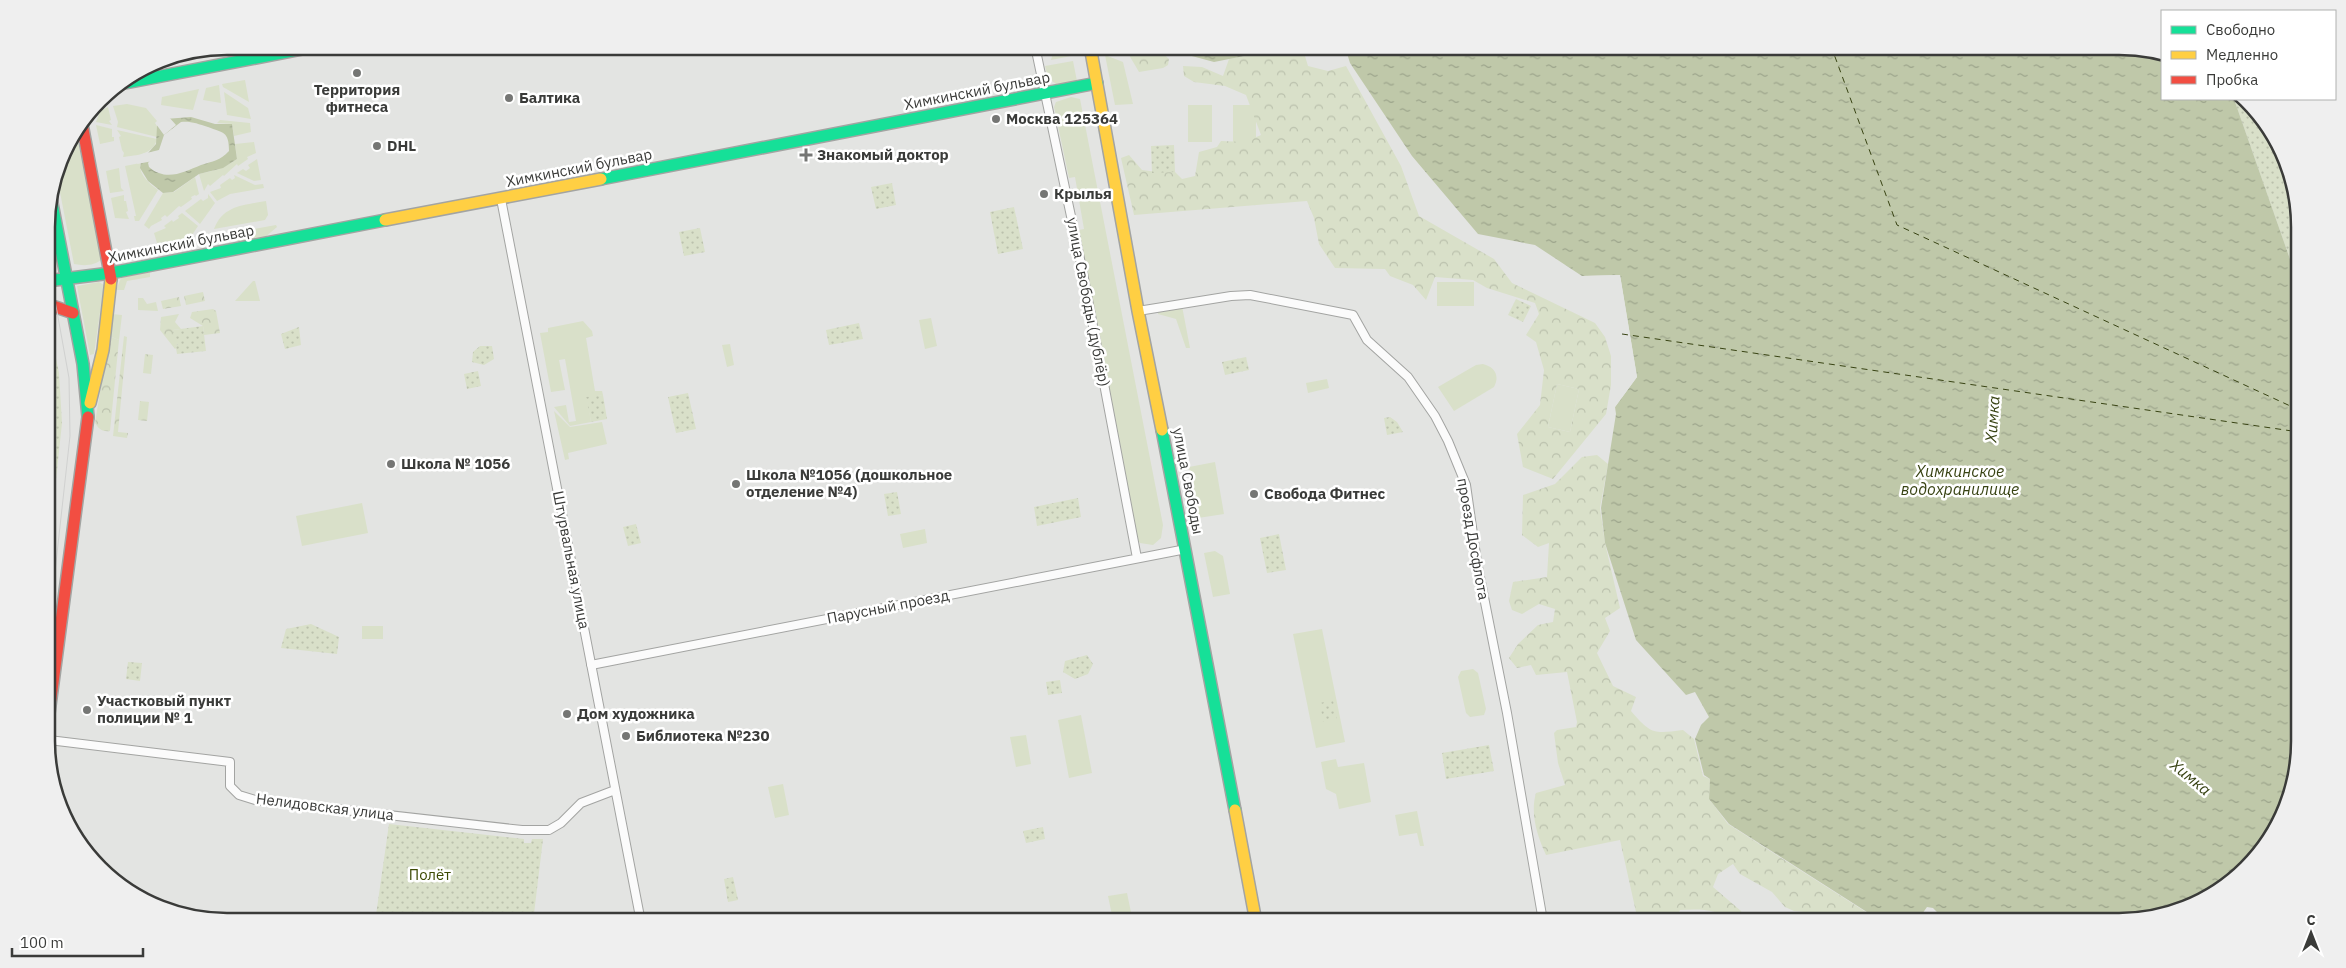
<svg xmlns="http://www.w3.org/2000/svg" width="2346" height="968" viewBox="0 0 2346 968" font-family="'IBM Plex Sans',sans-serif">
  <defs>
    <pattern id="forest-crowns" width="20" height="18" patternUnits="userSpaceOnUse" patternTransform="scale(1.25)"><rect width="20" height="18" fill="#d9e0c9"/><path d="M2 6a3 3 0 1 1 6 0M12 15a3 3 0 1 1 6 0" fill="none" stroke="#bbc1ad"/></pattern>
    <pattern id="park-dots" width="8" height="8" patternUnits="userSpaceOnUse" patternTransform="scale(1.25)"><rect width="8" height="8" fill="#d9e0c9"/><path d="M2 2h.1M6 6h.1" fill="none" stroke="#bbc1ad" stroke-width="1.8" stroke-linecap="round"/></pattern>
    <pattern id="water-ripples" width="26" height="14" patternUnits="userSpaceOnUse" patternTransform="scale(1.25)"><rect width="26" height="14" fill="#bfc8a9"/><path d="M2 4q2-2 4 0t4 0M15 11q2-2 4 0t4 0" fill="none" stroke="#9ca48b"/></pattern>
  </defs>
  <rect width="100%" height="100%" fill="#e3e4e2"/>
  <path fill="#d9e0c9" d="M1055,46H1069L1071,56L1051,60Z
    M1105,55L1123,62L1133,104L1115,105Z
    M1073,61L1077,81L1056,84L1048,78L1045,66Z
    M245,80L249,102L223,87L222,84Z
    M219,85L221,103L203,100L206,88Z
    M199,89L193,110L161,105L162,97Z
    M224,92L248,108L251,119L227,115Z
    M1071,97L1080,99L1163,525L1161,538L1153,545L1140,543L1138,540L1079,230L1084,229L1075,177L1069,178L1054,107L1056,102Z
    M127,104L146,108L157,121L155,123L157,126V137L117,127L118,122L113,106Z
    M1188,105H1212V142H1188Z
    M1233,105H1256V142H1233Z
    M108,107L111,120L109,121L112,125L96,122L100,111Z
    M220,120L250,123L251,132L234,136L232,124L217,123Z
    M96,125L112,129V137H114V141L100,144Z
    M117,130L157,139C153,155 137,155 123,157L124,153L122,150L119,137L121,136Z
    M76,132L102,259C94,266 84,266 74,264L57,177L65,147Z
    M254,142L256,153L247,157L248,159L238,166L237,164L224,176L223,175L210,186L208,184L204,191L199,174C213,171 225,168 237,159L235,144Z
    M257,159L261,180L254,181L237,173L243,169L246,171L250,168L248,165Z
    M140,163C139,175 149,183 158,190L139,221H135L134,216H136L125,166Z
    M119,168L121,188L124,191L110,193L106,171Z
    M234,175L255,185L263,184L264,188L230,194L217,201L210,192L221,188L220,185L230,178L232,180L235,178Z
    M195,177L199,194L196,196L195,195L191,197L192,199L181,207L179,206L167,217L165,215L161,218L162,220L151,226L149,229L144,225L163,193L174,192Z
    M208,194L215,203L200,224L185,211L201,199L203,201L208,198Z
    M124,195V201H126L128,211L126,212L129,219L115,218L111,198Z
    M266,201L268,215L265,220L214,229C223,205 244,205 266,201Z
    M182,213L198,226L190,238L157,243L154,233L166,228L164,226L172,220L173,222L179,218L178,216Z
    M276,225L277,227L264,238L250,241H233L204,246L200,242L201,239Z
    M150,272V277L127,281L124,290H116L121,278Z
    M253,281H255L260,301H235Z
    M99,282L104,285L94,354L90,355L77,286Z
    M1437,282H1474V306H1437Z
    M138,298H143L147,304L156,302L158,311L138,310Z
    M1182,306L1190,348H1186L1176,319L1158,314V312Z
    M112,314L122,315L119,340L109,336Z
    M931,318L937,346L925,349L919,320Z
    M583,321L592,331L593,336L586,338L595,391H602L603,395L587,398L591,422L570,426L554,407L566,405L569,422L576,421L565,359L559,360L565,390L551,392L540,333L548,332V328Z
    M730,344L734,365L727,367L722,345Z
    M1483,364C1495,367 1500,376 1494,387L1454,411L1438,387L1476,365Z
    M1327,379L1329,388L1308,393L1306,383Z
    M1557,384L1579,389L1570,432L1548,427Z
    M554,411L570,427L602,422L607,444L568,453L569,459L565,460Z
    M1215,462L1224,514L1198,518L1189,467Z
    M362,503L368,533L302,546L296,516Z
    M925,529L927,543L903,548L900,534Z
    M1215,551L1223,556L1230,594L1213,597L1204,553Z
    M362,626H383V639H362Z
    M1322,629L1345,742L1316,748L1293,634Z
    M1473,669L1478,673L1486,709L1484,715L1470,717L1466,713L1458,677L1461,671Z
    M1081,715L1092,773L1069,778L1058,720Z
    M1026,735L1031,764L1016,767L1010,737Z
    M1336,759L1338,767L1364,763L1371,802L1339,809L1336,794L1326,789L1321,762Z
    M783,784L789,815L775,818L768,787Z
    M1417,811L1424,846H1420L1417,833L1399,836L1395,815Z
    M1127,893L1132,917L1113,920L1108,896Z"/>
  <path fill="url(#forest-crowns)" fill-rule="evenodd" d="M1129,46H1155L1169,59L1168,65L1163,68L1139,72L1129,55Z
    M1294,46H1302L1308,66L1328,71L1346,66L1401,166L1419,216L1494,259L1512,283L1595,323L1605,337L1611,356V385L1606,414L1553,479L1523,467L1517,434L1540,405L1544,370L1536,342L1526,335L1539,314L1535,303L1487,288L1473,280L1435,277L1426,300L1413,285L1390,276L1385,269L1335,268L1319,244L1314,218L1307,201L1134,215L1121,158L1129,155L1142,170L1157,172L1166,163L1182,179L1195,176L1199,152L1217,147L1221,141L1245,142L1261,135L1246,95L1225,86L1194,82L1184,76L1183,66L1202,67L1223,76L1229,59ZM1557,384L1579,389L1570,432L1548,427Z
    M203,292L205,301L186,305L184,296Z
    M179,297L181,306L163,309L161,301Z
    M213,309L216,311L220,333L204,335L203,326L190,318L192,312Z
    M179,314L175,322L181,329L173,330L178,346L175,349L160,330L161,317Z
    M109,336L119,340L110,431C102,432 99,429 95,423Z
    M124,336L127,337L118,432L128,433L127,438L113,436Z
    M145,354L153,355L151,374L143,373Z
    M140,401L149,402L147,421L138,420Z
    M1597,455L1608,464L1600,508L1605,543L1620,608L1605,618L1610,631L1597,653L1613,686L1636,697L1631,711C1651,734 1653,734 1683,730L1694,739L1703,776L1710,779L1709,799L1728,824L1880,921H1818L1804,912L1794,911L1785,907L1772,892L1740,874L1733,864L1718,874L1713,887L1741,911L1743,915L1740,921H1730C1718,908 1697,909 1680,910L1675,921H1638L1620,840L1546,855C1537,836 1530,813 1536,793L1565,785L1558,763L1554,733L1557,730L1576,727L1577,722L1567,672L1536,675L1531,665L1517,668L1509,658L1518,644L1538,625L1553,622L1555,609L1539,604L1522,614L1512,610L1509,601L1513,582L1547,577L1549,543L1538,547L1522,535L1523,495L1555,484L1582,457Z"/>
  <path fill="url(#park-dots)" d="M2234,99H2243L2262,117L2298,203V282Z
    M1174,145L1175,172L1152,173L1151,146Z
    M892,183L896,205L876,209L871,187Z
    M1014,207L1023,249L998,254L990,212Z
    M700,228L705,252L684,256L679,232Z
    M1516,299L1531,306L1523,322L1508,315Z
    M47,314L59,373L62,423L48,555Z
    M859,323L863,339L829,345L826,330Z
    M203,326L206,351L177,354L176,348L178,344L175,343L173,330Z
    M299,327L301,345L285,349L281,334Z
    M480,346H492L494,359L484,365L472,362L473,352Z
    M1246,357L1249,370L1225,375L1222,362Z
    M478,371L481,386L467,389L464,374Z
    M688,393L696,429L676,433L668,397Z
    M603,395L607,419L591,422L586,397Z
    M1390,417L1397,422L1403,432L1387,435L1384,418Z
    M897,492L901,514L888,516L884,494Z
    M1078,498L1081,517L1037,526L1034,507Z
    M636,524L641,543L628,546L623,527Z
    M1279,534L1286,570L1267,573L1260,538Z
    M311,624L339,637L337,654L281,648L286,629Z
    M1087,655L1093,664L1088,674L1075,679L1063,672L1065,661Z
    M128,662L142,663L140,681L126,679Z
    M1060,680L1062,693L1048,695L1046,682Z
    M1333,700L1337,720L1323,722L1320,703Z
    M1489,745L1494,771L1446,779L1442,753Z
    M389,824L524,839V843H531L532,839H543L533,922H375Z
    M1043,827L1045,839L1026,843L1023,831Z
    M733,877L738,900L728,902L724,879Z"/>
  <path fill="url(#water-ripples)" fill-rule="evenodd" d="M1172,46H1294L1214,62L1188,55Z
    M1323,46H2119L2162,53V99H2234L2298,282L2300,741L2290,800L2263,851L2229,885L2178,912L2131,921H1935L1938,913L1933,908L1927,907L1917,921H1881L1729,824L1709,799L1710,779L1704,775L1695,739L1701,725L1709,717L1695,692L1686,695L1636,640L1605,543L1601,508L1616,414L1615,407L1637,377L1620,275L1582,276L1535,245L1478,234L1412,156L1350,63L1346,50Z
    M191,117L215,124H232L237,159L223,168L199,174L173,192L163,193L148,181L140,168L141,161L156,144L157,126L165,119ZM181,122C191,121 198,124 208,127C223,133 229,131 229,151C220,161 213,161 201,165C184,172 166,182 149,167L148,163L159,150L164,135Z"/>
  <path fill="#e3e4e2" d="M168,116L176,125L164,135L156,124L159,120Z
    M159,150L160,153L153,161L137,164L142,154Z
    M1620,275L1637,377L1615,407L1614,404L1635,376L1618,277L1583,278L1582,276Z"/>
  <g fill="none" stroke-linecap="round" stroke-linejoin="round">
    <path stroke="#384313" stroke-width="1" stroke-dasharray="6 5" stroke-linecap="butt" d="M1831,46L1897,225L2299,410
      M1622,334L2299,432"/>
    <g stroke="#a3a4a2" stroke-width="10">
      <path id="street" d="M1035,46L1083,273L1137,558
        M501,199L641,922
        M1138,311L1231,296L1250,295L1353,315L1367,340L1408,377L1435,416L1448,441L1466,485L1477,562L1507,713L1543,921
        M591,665L1186,549
        M49,740L230,762V786L239,795L255,800L522,830H549L561,823L581,803L615,790"/>
    </g>
    <g stroke="#a3a4a2" stroke-width="14">
      <path id="fast" d="M120,84L318,46
        M601,179L1097,83
        M51,198L83,364L88,417
        M47,281L111,273L385,220
        M1162,430L1235,810"/>
    </g>
    <g stroke="#a3a4a2" stroke-width="14">
      <path id="slow" d="M1090,46L1138,311L1162,430
        M385,220L601,179
        M90,403L103,350L111,279
        M1235,810L1256,922"/>
    </g>
    <g stroke="#a3a4a2" stroke-width="14">
      <path id="jam" d="M82,124L111,279
        M47,304L73,313
        M49,713L88,417"/>
    </g>
    <use href="#street" stroke="#fbfbfb" stroke-width="8"/>
    <use href="#fast" stroke="#16e098" stroke-width="11"/>
    <use href="#slow" stroke="#ffcf43" stroke-width="11"/>
    <use href="#jam" stroke="#f24e42" stroke-width="11"/>
    <path stroke="#d0d1d0" stroke-width="1" d="M47,256L69,378L70,436L49,626"/>
  </g>
  <g fill="#757674" stroke="#fff" stroke-width="2">
    <circle cx="357" cy="73" r="5"/>
    <circle cx="509" cy="98" r="5"/>
    <circle cx="996" cy="119" r="5"/>
    <circle cx="377" cy="146" r="5"/>
    <path d="M803.5 147.5h5v5h5v5h-5v5h-5v-5h-5v-5h5z"/>
    <circle cx="1044" cy="194" r="5"/>
    <circle cx="391" cy="464" r="5"/>
    <circle cx="736" cy="484" r="5"/>
    <circle cx="1254" cy="494" r="5"/>
    <circle cx="87" cy="710" r="5"/>
    <circle cx="567" cy="714" r="5"/>
    <circle cx="626" cy="736" r="5"/>
  </g>
  <g text-anchor="middle" stroke-width="5" stroke-linejoin="round" paint-order="stroke">
    <g font-size="15" font-weight="bold" fill="#3a3b39" stroke="#fff" text-anchor="start">
      <text x="357" y="95" text-anchor="middle">Территория<tspan x="357" dy="17">фитнеса</tspan></text>
      <text x="519" y="103">Балтика</text>
      <text x="1006" y="124">Москва 125364</text>
      <text x="387" y="151">DHL</text>
      <text x="817" y="160">Знакомый доктор</text>
      <text x="1054" y="199">Крылья</text>
      <text x="401" y="469">Школа № 1056</text>
      <text x="746" y="480">Школа №1056 (дошкольное<tspan x="746" dy="17">отделение №4)</tspan></text>
      <text x="1264" y="499">Свобода Фитнес</text>
      <text x="97" y="706">Участковый пункт<tspan x="97" dy="17">полиции № 1</tspan></text>
      <text x="577" y="719">Дом художника</text>
      <text x="636" y="741">Библиотека №230</text>
    </g>
    <g font-size="15" fill="#3a3b39" stroke="#fff">
      <text transform="translate(977 91) rotate(-11)" y="5">Химкинский бульвар</text>
      <text transform="translate(579 168) rotate(-11)" y="5">Химкинский бульвар</text>
      <text transform="translate(181 244) rotate(-11)" y="5">Химкинский бульвар</text>
      <text transform="translate(1088 302) rotate(79)" y="5">улица Свободы (дублёр)</text>
      <text transform="translate(1188 481) rotate(79)" y="5">улица Свободы</text>
      <text transform="translate(1473 539) rotate(80)" y="5">проезд Досфлота</text>
      <text transform="translate(571 560) rotate(79)" y="5">Штурвальная улица</text>
      <text transform="translate(888 607) rotate(-11)" y="5">Парусный проезд</text>
      <text transform="translate(325 807) rotate(7)" y="5">Нелидовская улица</text>
    </g>
    <g font-size="15" fill="#3c4903" stroke="#fff">
      <text x="430" y="880">Полёт</text>
    </g>
    <g font-size="16" font-style="italic" fill="#384313" stroke="#fff">
      <text transform="translate(1992 419) rotate(-86)" y="6">Химка</text>
      <text x="1960" y="477">Химкинское<tspan x="1960" dy="18">водохранилище</tspan></text>
      <text transform="translate(2191 777) rotate(39)" y="6">Химка</text>
    </g>
  </g>
  <path d="M0 0H2346V968H0ZM227 55H2119A172 172 0 0 1 2291 227V741A172 172 0 0 1 2119 913H227A172 172 0 0 1 55 741V227A172 172 0 0 1 227 55Z" fill="#efefef" fill-rule="evenodd"/>
  <path fill="none" stroke="#3a3b39" stroke-width="2.5" d="M227 55H2119A172 172 0 0 1 2291 227V741A172 172 0 0 1 2119 913H227A172 172 0 0 1 55 741V227A172 172 0 0 1 227 55Z"/>
  <rect x="2161" y="10" width="175" height="90" fill="#ffffff" stroke="#b0b1b0"/>
  <rect x="2171" y="26" width="25" height="8" fill="#16e098" stroke="#b0b1b0"/>
  <text x="2206" y="35" font-size="15" fill="#3a3b39">Свободно</text>
  <rect x="2171" y="51" width="25" height="8" fill="#ffcf43" stroke="#b0b1b0"/>
  <text x="2206" y="60" font-size="15" fill="#3a3b39">Медленно</text>
  <rect x="2171" y="76" width="25" height="8" fill="#f24e42" stroke="#b0b1b0"/>
  <text x="2206" y="85" font-size="15" fill="#3a3b39">Пробка</text>
  <g transform="translate(2311 933)" stroke="#ffffff" stroke-width="4" paint-order="stroke">
  <path d="M0-4L9 19L0 12L-9 19Z" fill="#3a3b39"/>
  <text y="-8" font-size="14" font-weight="bold" text-anchor="middle" fill="#3a3b39">С</text>
  </g>
  <path d="M12 948v8h131v-8" fill="none" stroke="#3a3b39" stroke-width="2.5"/>
  <text x="20" y="948" font-size="15" fill="#3a3b39" stroke="#ffffff" stroke-width="4" paint-order="stroke">100 m</text>
</svg>
